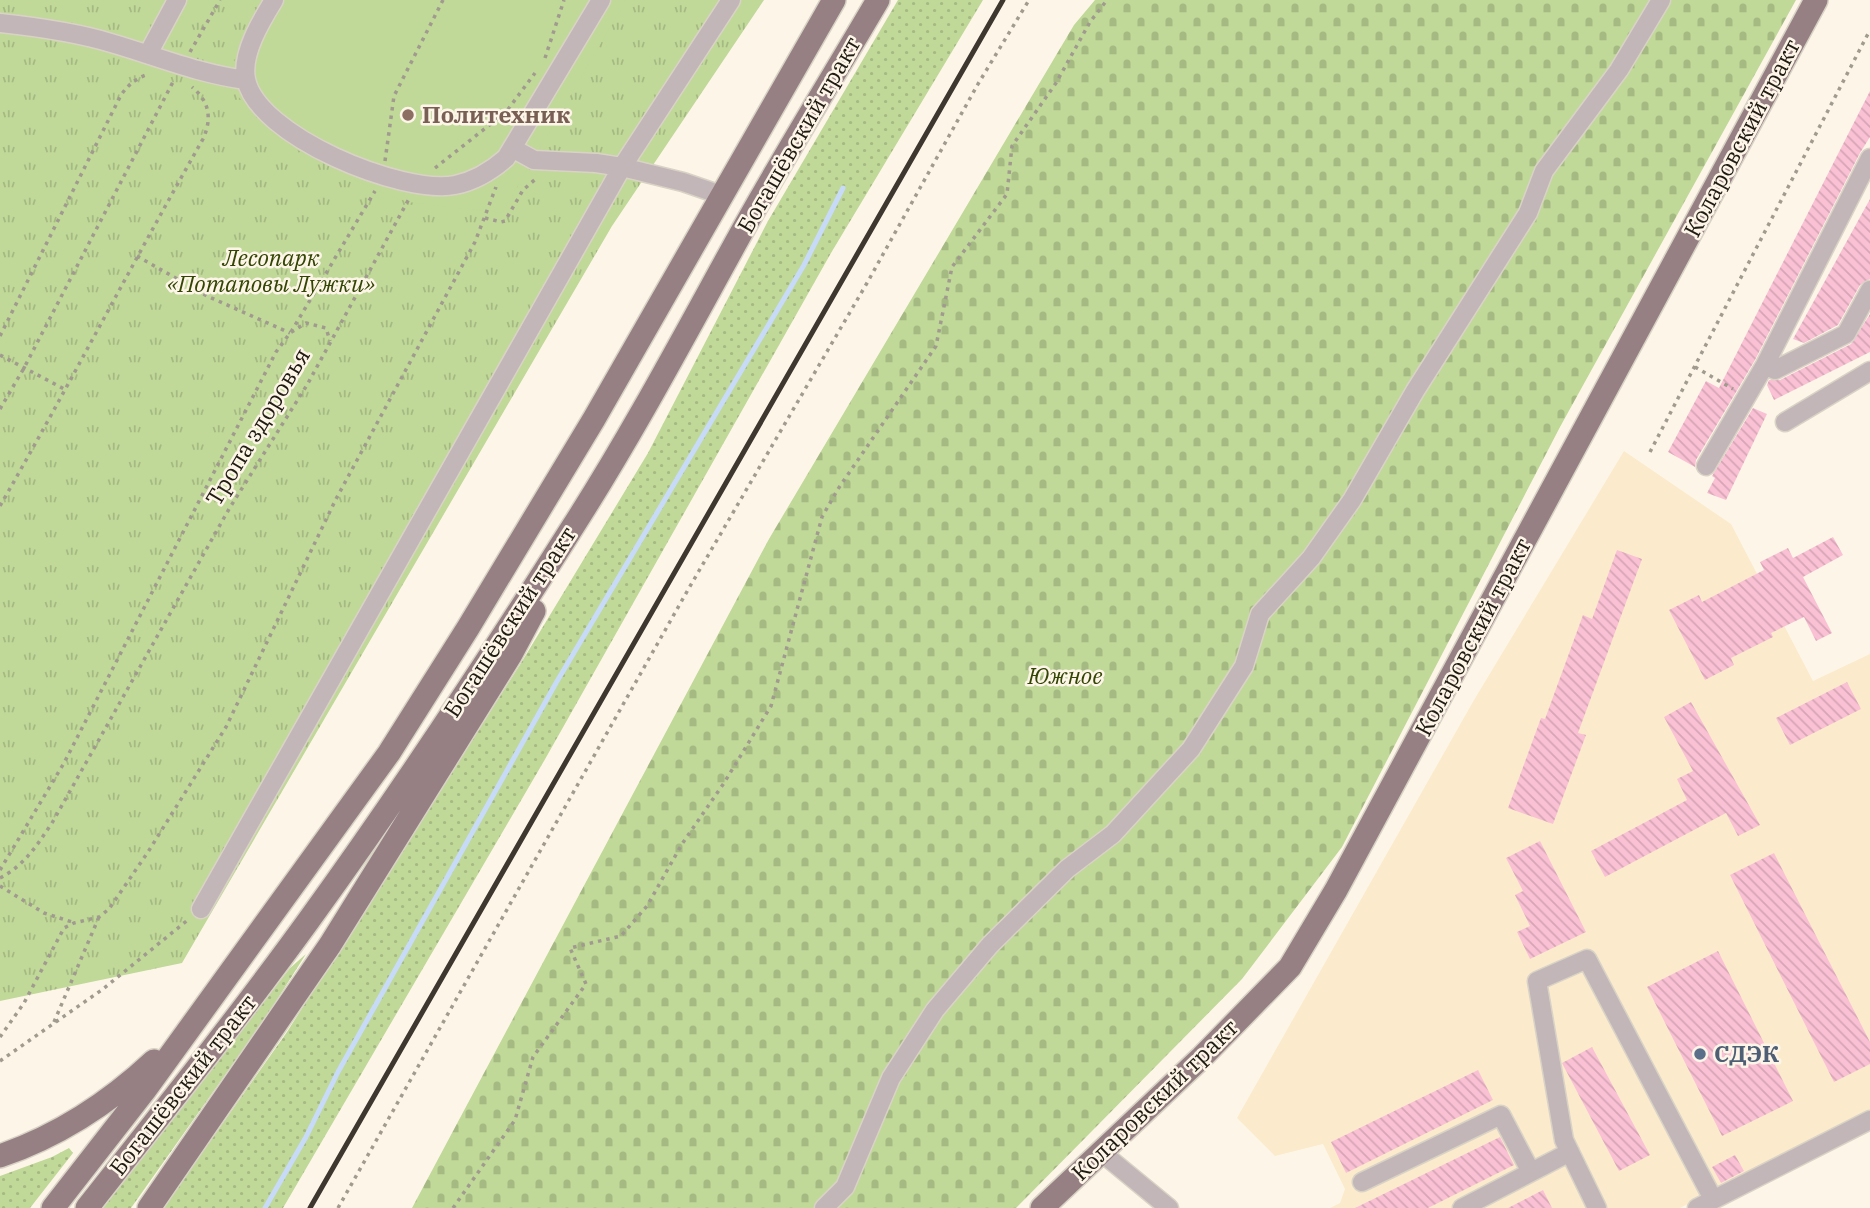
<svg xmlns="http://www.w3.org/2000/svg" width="1870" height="1208" viewBox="0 0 1870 1208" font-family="'IBM Plex Serif',serif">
  <defs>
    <pattern id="grass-dots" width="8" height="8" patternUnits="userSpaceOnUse" patternTransform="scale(1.75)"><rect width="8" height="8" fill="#c0d898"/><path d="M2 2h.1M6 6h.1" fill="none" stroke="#a5b982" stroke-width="1.8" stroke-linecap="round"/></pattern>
    <pattern id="cemetery-stones" width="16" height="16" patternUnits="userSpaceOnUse" patternTransform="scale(1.75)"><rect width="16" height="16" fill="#c0d898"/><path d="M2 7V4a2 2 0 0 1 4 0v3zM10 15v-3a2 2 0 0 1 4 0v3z" fill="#a5b982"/></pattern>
    <pattern id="park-tufts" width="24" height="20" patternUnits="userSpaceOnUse" patternTransform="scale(1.75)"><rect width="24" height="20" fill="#c0d898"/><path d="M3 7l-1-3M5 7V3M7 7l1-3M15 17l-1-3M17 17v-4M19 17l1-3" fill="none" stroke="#a5b982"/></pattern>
    <pattern id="building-back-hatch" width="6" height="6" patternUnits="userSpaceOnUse" patternTransform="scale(1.75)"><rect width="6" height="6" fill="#fac1d5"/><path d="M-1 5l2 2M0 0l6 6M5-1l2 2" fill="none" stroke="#d6a5b6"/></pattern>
  </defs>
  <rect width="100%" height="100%" fill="#fdf6e8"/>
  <path fill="#fbebcc" d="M1624,451L1731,524L1813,681L1870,654V1111L1680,1208H1330L1340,1203L1345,1189L1323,1144L1275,1156L1237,1118L1474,700Z"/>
  <path fill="url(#grass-dots)" d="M898,0H983L831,253L544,761L283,1208H163L287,1032L521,663L648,453L768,221Z
    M306,954L266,1017L131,1208H103L290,968Z
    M69,1148L73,1153L30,1208H0V1176L52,1157Z"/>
  <path fill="url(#cemetery-stones)" d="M1095,0H1796L1560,427L1342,847L1242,979L1016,1208H412L769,539L1074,25Z"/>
  <path fill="url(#park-tufts)" d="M0,0H764L612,226L182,963L0,1001Z"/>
  <path fill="#c0d898" d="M268,0H626L502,213L408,202L375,190L280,141L230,88V69Z"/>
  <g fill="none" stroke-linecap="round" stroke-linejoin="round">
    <path stroke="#c7dbf9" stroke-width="5" d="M265,1208L306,1137L338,1072L556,683L804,265L843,188"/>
  </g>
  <path fill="url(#building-back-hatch)" d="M1870,91V137L1860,153L1755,360L1696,460L1695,467L1668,452L1706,381L1719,388Z
    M1870,199V279L1860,285L1838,325L1804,343L1793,339Z
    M1870,314V352L1774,400L1767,385L1769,380H1780L1851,344Z
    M1753,408L1767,414L1726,500L1707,493L1715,478L1712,476Z
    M1833,537L1843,555L1803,577L1832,633L1816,641L1804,617L1771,633L1773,637L1731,658L1734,665L1705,680L1669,610L1699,595L1702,602L1764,570L1760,562L1788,548L1793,558Z
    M1617,550L1642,559L1578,733L1586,735L1553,824L1508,808L1541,718L1545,719L1583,615L1592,619Z
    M1847,682L1861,709L1790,745L1776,718Z
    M1691,702L1760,825L1738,836L1726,813L1605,877L1591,851L1687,800L1677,779L1693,771L1664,717Z
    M1540,841L1586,932L1530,959L1517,932L1530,926L1515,895L1523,891L1506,858Z
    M1774,853L1870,1042V1064L1834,1082L1730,875Z
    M1718,951L1793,1101L1722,1136L1647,987Z
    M1592,1047L1650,1155L1619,1171L1563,1065L1562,1063Z
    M1478,1070L1493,1100L1346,1173L1331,1142Z
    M1500,1137L1514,1165L1428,1208H1355Z
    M1735,1155L1744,1171L1721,1183L1712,1167Z
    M1543,1190L1552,1208H1508Z"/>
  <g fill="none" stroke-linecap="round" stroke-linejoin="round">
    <g stroke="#d9d3c6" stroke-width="21">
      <path id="minor" d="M274,0C261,21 241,54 246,79C257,136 402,195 455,185C475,181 490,172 506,158L601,0
        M0,23C37,27 75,32 111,43C156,56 199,74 246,80
        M148,54L177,0
        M512,148L534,160L596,163L622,167L683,182L721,195
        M1765,365L1775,370L1846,334L1870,290
        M1785,422L1870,371
        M1706,466L1765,365L1870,158
        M201,909L622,167L731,0
        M1101,1152L1169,1208
        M1362,1182L1501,1115L1531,1172
        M824,1208L845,1187L891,1078L935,1010L990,945L1067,869L1113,834L1191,749L1244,666L1260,614L1311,558L1352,500L1415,391L1528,213L1544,171L1619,70L1661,0
        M1462,1208L1570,1152
        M1597,1208L1564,1140L1537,981L1587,959L1713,1199
        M1697,1208L1870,1120"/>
    </g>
    <g stroke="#d9d3c6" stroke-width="26">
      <path id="major" d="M0,1156C58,1136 109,1103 154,1061
        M53,1208L145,1090L389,753L468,628L594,419L834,0
        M87,1208C162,1113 238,1018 309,920C401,793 488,661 572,528C635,430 689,327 745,226C788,149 834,75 878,0
        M149,1208L330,945L510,656L534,611
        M1042,1208L1202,1057L1290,967L1336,890L1816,0"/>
    </g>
    <path stroke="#a09a8f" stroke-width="3.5" stroke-dasharray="3.5 5" stroke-linecap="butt" d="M190,52L220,0
      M545,58L564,0
      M385,161L394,96L443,0
      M435,168L506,112L535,73
      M485,218L501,222L505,221L523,190L538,177
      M137,256L207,296L290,333
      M291,332L375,191
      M0,336L121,95C129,84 136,78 149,74
      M0,355L66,390
      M1695,367L1733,389
      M0,409L24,368L174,80
      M1650,452L1870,30
      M0,506C70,384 134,260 203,139C212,119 210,102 192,87
      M0,870L64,763L276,352L290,333L306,323L326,328L330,341
      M0,878C25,865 37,845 52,823L229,509L307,385L410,197
      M0,886L44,913L72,922
      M54,1022L99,917
      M0,1037L24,1003L64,928L74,923L99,917L109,909L148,852L226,727L336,499L475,242L496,187
      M0,1061L103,989L189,919
      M338,1208L689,588L867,283L978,84L1029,0
      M453,1208L515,1120L533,1057L586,984L570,948L621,936L647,906L682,844L724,783L771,706L822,517L838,489L936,346L952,267L1007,194L1012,146L1056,83L1090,22L1107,0"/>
    <use href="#minor" stroke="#c3b6b8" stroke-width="18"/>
    <use href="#major" stroke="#968084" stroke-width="23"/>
    <path stroke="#3d372f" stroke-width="5" d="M310,1208L1003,0"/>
  </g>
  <circle fill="#8d6e63" stroke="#fdf6e8" stroke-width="2.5" cx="408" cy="115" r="7"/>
  <circle fill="#5c6f8a" stroke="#fdf6e8" stroke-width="2.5" cx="1700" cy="1054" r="7"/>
  <g text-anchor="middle" stroke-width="5" stroke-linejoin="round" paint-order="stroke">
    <g font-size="23" font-weight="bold" fill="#785e54" stroke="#fdf6e8" text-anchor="start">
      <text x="422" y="123">Политехник</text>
    </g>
    <g font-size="23" fill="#1f1a12" stroke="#fdf6e8">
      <text transform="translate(799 135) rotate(-60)" y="8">Богашёвский тракт</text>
      <text transform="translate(1742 138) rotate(-62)" y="8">Коларовский тракт</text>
      <text transform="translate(258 427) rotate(-59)" y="8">Тропа здоровья</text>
      <text transform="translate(510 622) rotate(-57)" y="8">Богашёвский тракт</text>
      <text transform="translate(1473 637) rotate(-62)" y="8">Коларовский тракт</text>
      <text transform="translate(183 1085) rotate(-52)" y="8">Богашёвский тракт</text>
      <text transform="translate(1155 1100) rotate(-44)" y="8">Коларовский тракт</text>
    </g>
    <g font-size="23" font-style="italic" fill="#334503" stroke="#fdf6e8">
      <text x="271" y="266">Лесопарк<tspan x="271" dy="26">«Потаповы Лужки»</tspan></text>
      <text x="1065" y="684">Южное</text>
    </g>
    <g font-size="23" font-weight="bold" fill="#4e5e75" stroke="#fdf6e8" text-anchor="start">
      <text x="1714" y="1062">СДЭК</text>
    </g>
  </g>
</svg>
